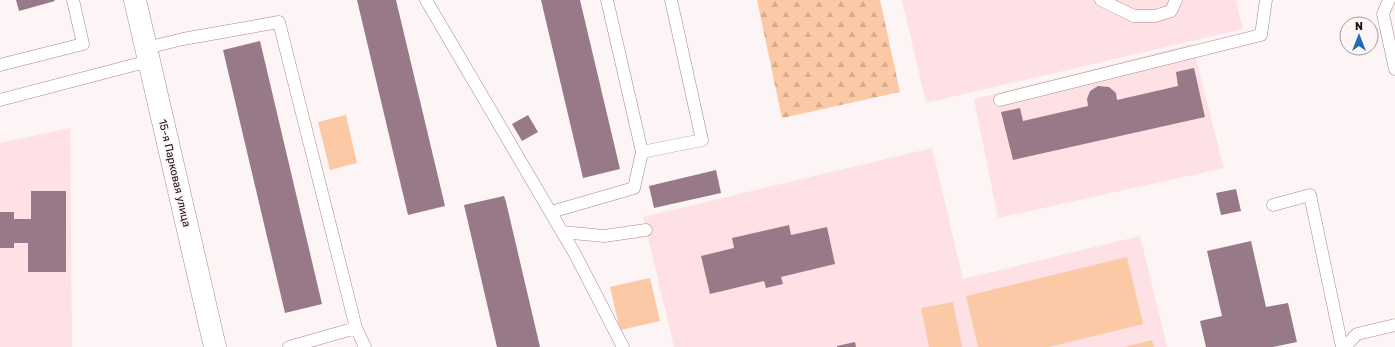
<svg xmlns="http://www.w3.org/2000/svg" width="1395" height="347" viewBox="0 0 1395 347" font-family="Rubik,sans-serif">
  <defs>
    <pattern id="forest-firs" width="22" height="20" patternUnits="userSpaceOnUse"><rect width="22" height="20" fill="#fbc9a5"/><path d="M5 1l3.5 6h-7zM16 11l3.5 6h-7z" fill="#d7ac8d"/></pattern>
  </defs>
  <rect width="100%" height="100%" fill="#fcf4f5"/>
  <path fill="#fee1e4" d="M902,0H1236L1243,29L926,103Z
    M1192,44L1224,168L998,218L974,99Z
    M70,128L72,347H0V143Z
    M932,148L963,279L1140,236L1167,347H674L643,217Z"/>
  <path fill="url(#forest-firs)" d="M757,0H880L900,92L782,118Z"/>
  <path fill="#fbc9a5" d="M346,115L357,163L330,170L318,122Z
    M1127,257L1143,324L1049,347H978L966,296Z
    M650,278L660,321L620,330L610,287Z
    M953,302L962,347H929L921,308Z
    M1152,340L1154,347H1124Z"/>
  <path fill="#987988" d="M16,0H54L55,1L19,11Z
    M357,0H396L445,206L408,215Z
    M541,0H580L620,169L583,178Z
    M260,41L322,304L285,313L223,50Z
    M1194,68L1205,117L1013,160L1001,112L1020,108L1023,121L1088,106L1087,99L1090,91L1098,86L1109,87L1116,93L1117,100L1178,86L1176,72Z
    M528,115L538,132L522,141L512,124Z
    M716,170L721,193L654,208L649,186Z
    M1236,189L1241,211L1221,215L1216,193Z
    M31,191H66V272H28V243H14V248H0V212H14V219H31Z
    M504,196L506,202L540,347H497L464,205Z
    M789,225L791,235L827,227L835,264L781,277L783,284L766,288L764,281L710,294L701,256L734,248L732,238Z
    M1251,241L1266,307L1288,303L1297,342L1273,347H1206L1200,321L1222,316L1207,251Z
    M855,342L856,347H837V346Z"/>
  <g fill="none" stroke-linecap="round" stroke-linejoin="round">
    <g stroke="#aa878b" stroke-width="13">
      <path id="service" d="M426,0L575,254L623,347
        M1101,0L1134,16H1155L1171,11L1176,0
        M1389,0L1383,14L1395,69
        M146,48L183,39L279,22L356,328L365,347
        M0,65L83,44L73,0
        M0,100L149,61
        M1000,100L1261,35L1266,0
        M642,152L702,140L671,0
        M1273,205L1310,195L1342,347
        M551,212L634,188L642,152L607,0
        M562,232L604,236L646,230
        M289,347L356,328
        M1345,347L1357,334L1395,325"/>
    </g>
    <g stroke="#aa878b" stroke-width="23">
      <path id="tertiary" d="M135,0L215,347"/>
    </g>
    <use href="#service" stroke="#fff" stroke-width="12"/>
    <use href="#tertiary" stroke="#fff" stroke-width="22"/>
  </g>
  <g text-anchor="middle" stroke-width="3.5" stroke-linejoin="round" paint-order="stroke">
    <g font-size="11" fill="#1f1213" stroke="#fcf4f5">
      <text transform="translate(175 173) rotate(77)" y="4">15-я Парковая улица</text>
    </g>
  </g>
  <g transform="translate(1359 36)"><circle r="19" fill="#fcf4f5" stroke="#a49a9b"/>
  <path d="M0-3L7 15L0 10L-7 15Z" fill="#1f6bba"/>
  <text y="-6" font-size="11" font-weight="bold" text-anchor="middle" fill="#1f1213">N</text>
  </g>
</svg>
